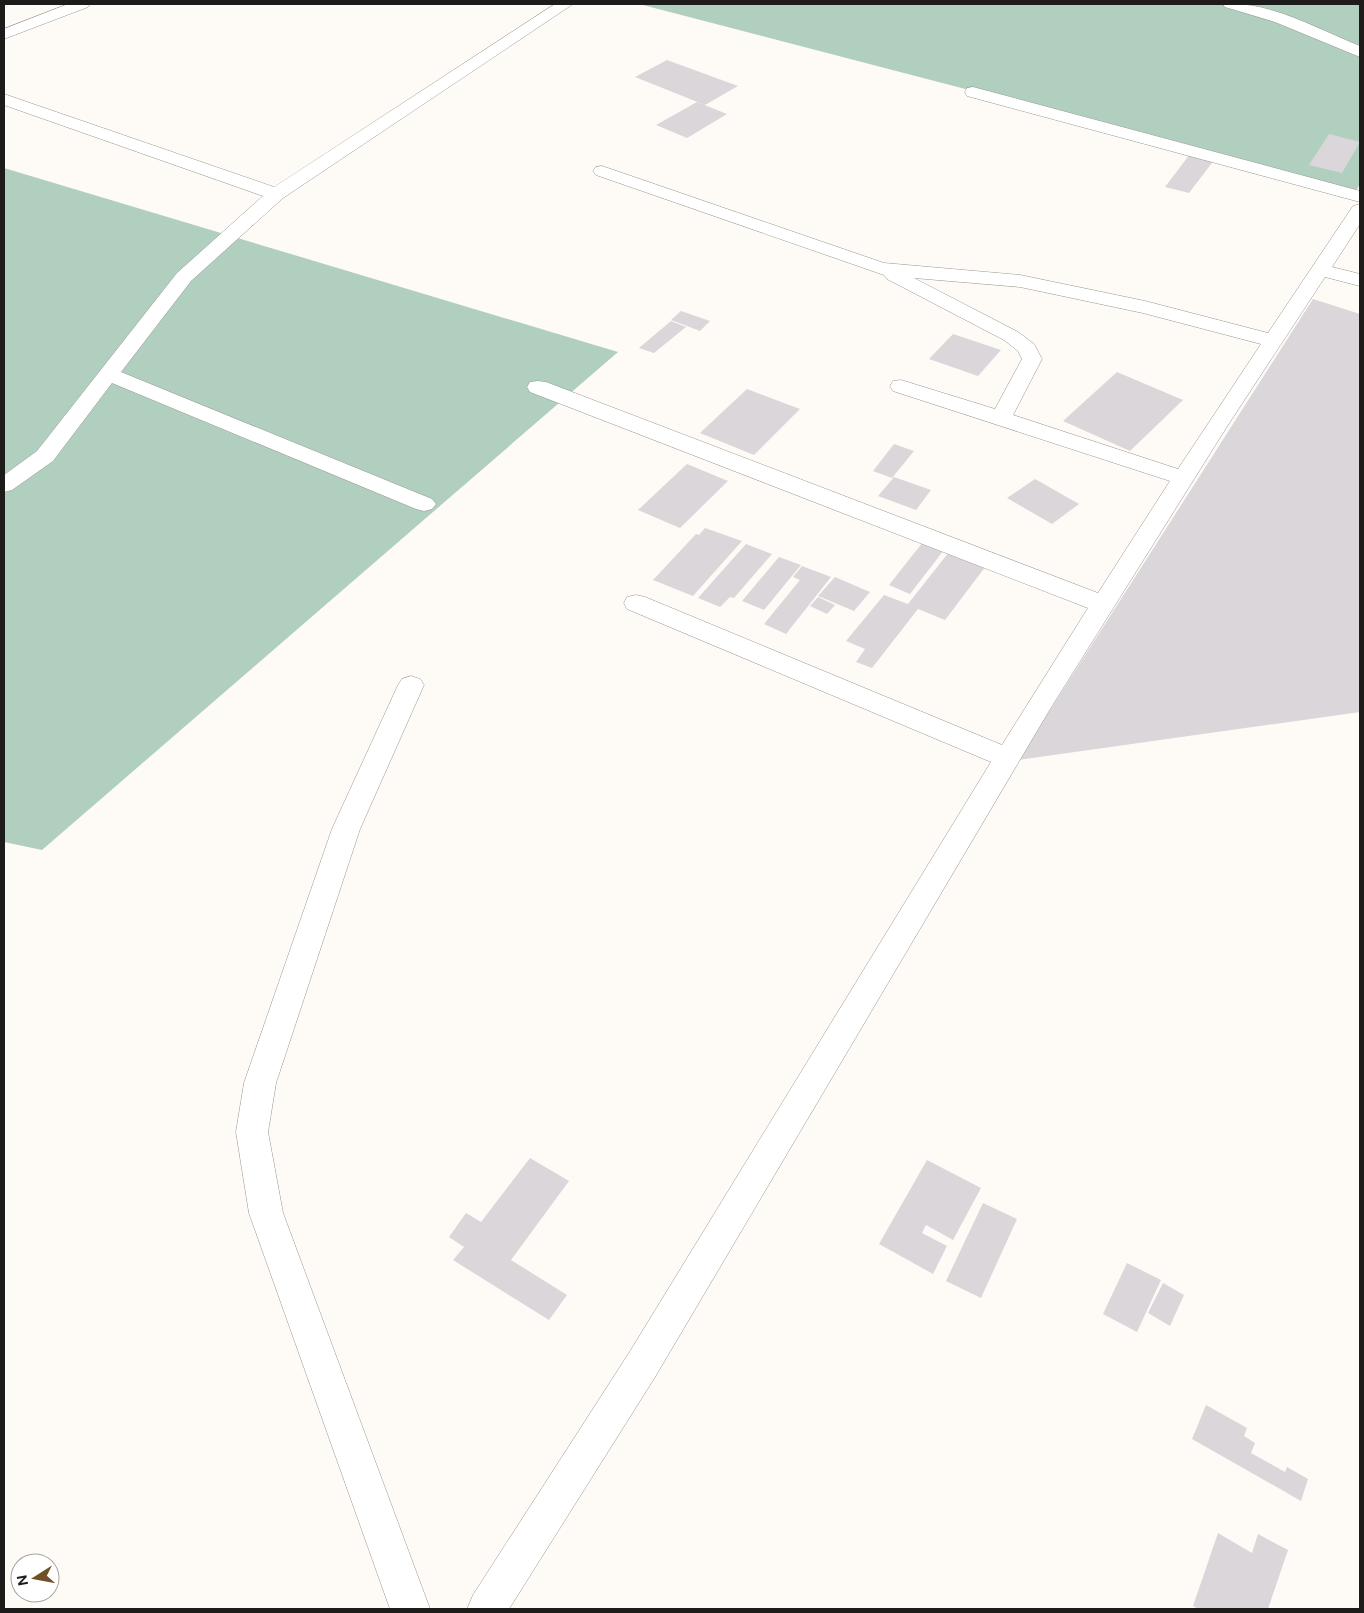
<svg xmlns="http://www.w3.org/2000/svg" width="1364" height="1613" viewBox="0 0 1364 1613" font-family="Figtree,sans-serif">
  <rect width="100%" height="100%" fill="#fefaf6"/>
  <path fill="#b1cfbe" d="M639,4H1360V184L1356,191Z
    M4,168L618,352L42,850L4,842Z"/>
  <path fill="#dbd6da" d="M667,60L738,86L705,105L635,77Z
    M697,102L727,114L687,138L656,125Z
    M1329,134L1360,142L1342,173L1309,165Z
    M1190,154L1215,159L1189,193L1165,187Z
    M1313,299L1360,314V712L1018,760Z
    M681,311L710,321L700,331L671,320Z
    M671,321L686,327L654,353L639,348Z
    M953,334L1001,350L978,376L929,359Z
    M1117,372L1183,400L1130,451L1063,421Z
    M747,389L800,409L754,455L700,433Z
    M894,444L914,451L892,478L873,471Z
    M687,464L728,481L680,528L638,510Z
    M894,477L931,490L916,510L878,496Z
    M1035,479L1079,504L1052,524L1007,498Z
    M705,528L742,541L693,596L653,580L696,534L699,535Z
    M923,542L944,550L910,594L889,585Z
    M746,544L772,554L734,598L730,597L720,607L698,598Z
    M949,552L986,566L945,620L918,609L872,668L856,662L865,649L846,641L884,595L908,604Z
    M779,557L801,565L764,610L742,601Z
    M802,566L831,577L786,634L764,624L800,580L793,577Z
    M835,577L870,592L854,611L818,596Z
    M818,597L835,605L827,614L810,606Z
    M530,1158L569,1181L511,1260L567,1295L549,1320L453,1260L464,1247L449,1237L466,1213L481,1222Z
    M927,1160L981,1188L953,1240L926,1225L922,1233L947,1246L933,1274L879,1244Z
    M983,1203L1017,1219L981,1298L946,1281Z
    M1127,1263L1161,1280L1137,1332L1103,1314Z
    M1163,1283L1184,1295L1170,1326L1148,1313Z
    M1206,1405L1247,1428L1244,1436L1255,1443L1251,1453L1285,1472L1287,1467L1308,1479L1301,1501L1192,1439Z
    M1218,1533L1252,1553L1258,1534L1288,1550L1268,1609H1199L1193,1606Z"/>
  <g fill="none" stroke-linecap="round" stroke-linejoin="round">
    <g stroke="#989691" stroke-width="1">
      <path id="minor" d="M68,4H90L88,7L4,39V29Z
        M555,4H573L283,198L191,281L121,372L432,499L436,504L432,509L424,511L416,509L112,383L53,461L12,490L4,492V475L37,451L177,273L263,196L4,105V94L274,187Z
        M1223,4C1271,1 1317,29 1360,46V57L1275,22L1225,7Z
        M973,87L1360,191V202L967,96L965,92L967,88Z
        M602,166L884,263L1020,275L1145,301L1268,333L1353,206L1360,204V224L1332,267L1360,274V286L1325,277L1226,428L1050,709L655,1377L509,1609H467L473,1595L629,1353L991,762L627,609L624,603L627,597L636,595L645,597L1002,745L1088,608L530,392L527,387L530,382L538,381L546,382L1098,593L1170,481L893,391L890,386L893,381L901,380L995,409L1022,359L1018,351L1004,340L887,279L884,275L596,175L593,171L596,167ZM914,278L1020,287L1143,313L1261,344L1178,469L1013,415L1042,359L1034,344L1018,332Z
        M411,676L420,679L424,685L360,829L276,1083L268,1132L283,1213L430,1609H390L249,1213L236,1132L244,1083L332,829L398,685L402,679Z"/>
    </g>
    <use href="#minor" fill="#fff" fill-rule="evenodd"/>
  </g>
  <rect width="1364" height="1613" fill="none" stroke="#1d1c1a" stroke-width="10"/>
  <g transform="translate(35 1578) rotate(259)"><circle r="24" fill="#ffffff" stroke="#a5a4a3"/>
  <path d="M0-4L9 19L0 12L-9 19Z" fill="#705026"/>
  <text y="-8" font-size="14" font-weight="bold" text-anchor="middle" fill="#1d1c1a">N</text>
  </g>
</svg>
